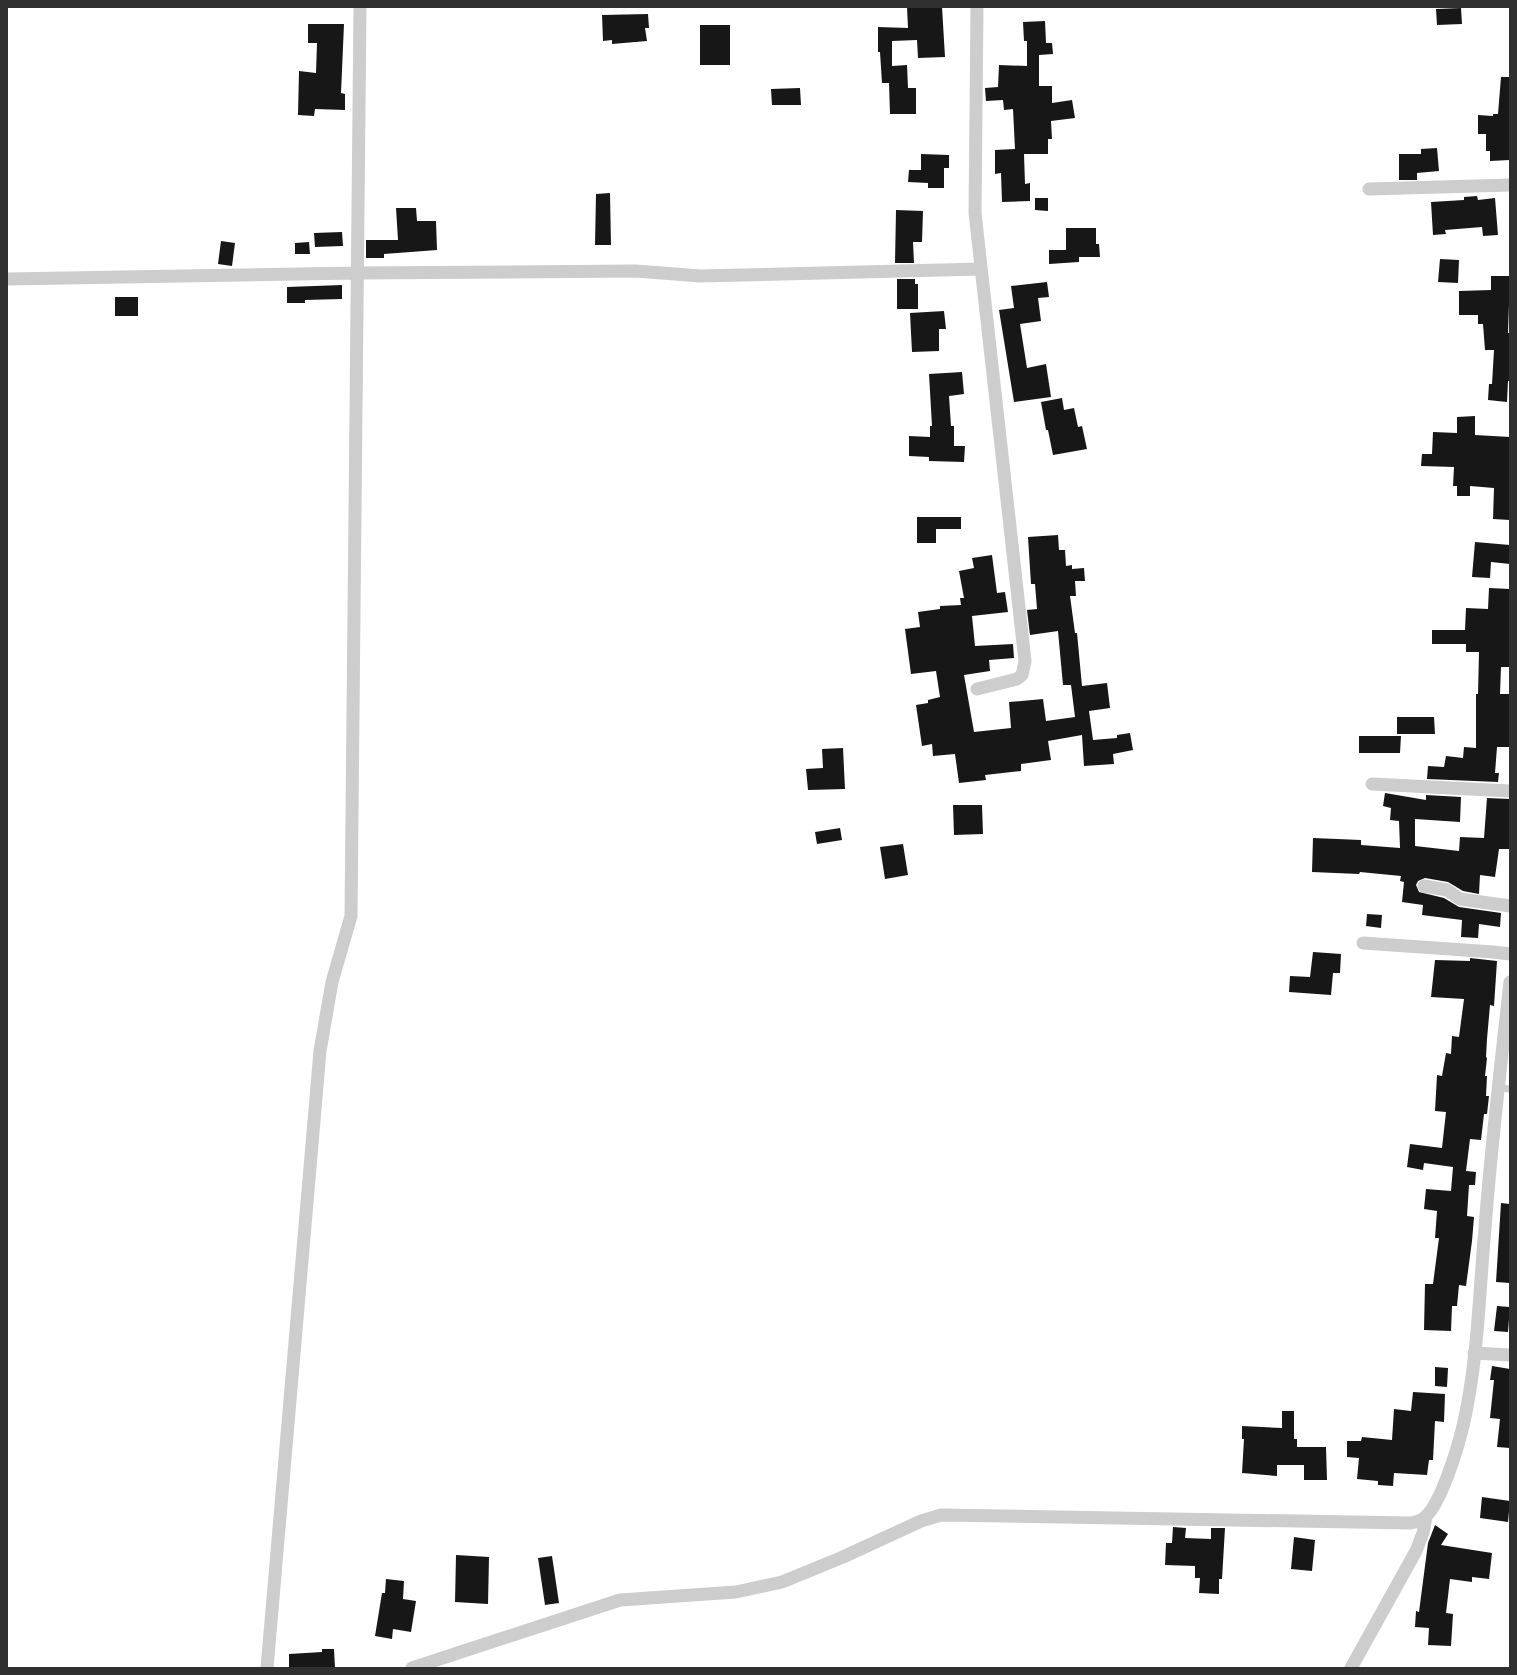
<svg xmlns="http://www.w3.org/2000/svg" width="1517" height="1675" viewBox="0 0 1517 1675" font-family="'Asap Condensed',sans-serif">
  <rect width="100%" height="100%" fill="#fff"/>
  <path fill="#171717" d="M907,7H942L945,57L918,58L917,40L892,41V66L907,65L908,88H916V114H890L889,83H882L880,52H878V27L908,28Z
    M1461,8L1462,24L1437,25L1436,9Z
    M648,14L649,28H645L647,41L612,44V40L603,41L602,15Z
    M1045,21L1046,43H1052L1053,54L1039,55V86H1052V103L1072,100L1075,118L1051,121L1052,139H1048V154H1024L1025,184L1030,183V201L1002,202L1001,173L995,174V150L1015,149L1013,109L1004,110L1003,100L986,101L985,88L998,87L999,65L1027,66V41H1024L1023,22Z
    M308,24H344L341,93L345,94V110L315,109L314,116L298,115L299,71L316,73L317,43H308Z
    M700,25H730V65H700Z
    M1501,77H1510V160L1490,161V151H1486V134H1478V115L1493,116V114H1498Z
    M800,88L801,105H772L771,89Z
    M1437,148L1439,171L1417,173V180H1399V154H1421V149Z
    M921,154L949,155V168H944V188H928V183L908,182L909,170H921Z
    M610,193L611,245H595L596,194Z
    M1477,196L1478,200L1495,198L1498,235L1483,236L1482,227L1445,230L1446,234L1433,235L1431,202L1464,200V197Z
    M1035,198H1048V211L1035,210Z
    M396,208H416L417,221H436L437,250L384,254V258H366V240H398Z
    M896,210L923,211L922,242H913L914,263H895Z
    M1066,228H1096V244H1099L1100,257H1079V262L1049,264V250H1066Z
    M342,232L343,246L315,247L314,233Z
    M221,241L235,243L232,266L218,264Z
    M309,242L310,254H295V243Z
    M1440,259L1459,260L1458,283L1438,282Z
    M1491,276H1510L1508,333H1510V381H1508L1507,402L1488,400L1489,384H1492L1494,350H1485L1483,324H1478V315H1459V291L1491,290Z
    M897,279H915V284H918V309H897Z
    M1047,282L1049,297L1038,298L1041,321L1020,324L1027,368L1046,364L1051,397L1014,402L999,310L1014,308L1011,286Z
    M342,285V299L305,300V303H287V287Z
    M115,297H138V316H115Z
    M944,311L946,329H939V351L912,352L910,313Z
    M962,372L964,394L949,396L951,426H954V446H965L964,462L929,461V457L909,456V436L930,437V426H932L929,374Z
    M1062,398L1064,410L1074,408L1078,427L1082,426L1087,449L1053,455L1048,430H1046L1041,402Z
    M1475,416V435L1510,437V520L1493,519L1494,488L1470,486V496H1457V486H1453L1454,467L1421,466L1422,454H1432L1433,432L1457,433V417Z
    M917,517H961V529H936V543H917Z
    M1058,535L1059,550H1065L1066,566L1072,565V569L1084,568L1085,581H1075L1076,596H1070L1075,633H1077L1082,686L1107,683L1110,708L1089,711L1093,740L1117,738V735L1130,733L1133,750L1113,754L1114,764L1084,766L1082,735L1048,741L1051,760L1021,764V771L985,775L986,780L959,783L955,754L933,756L932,744L922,746L916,705L928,703V700L940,697L936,671L911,674L905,629L920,627L918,612L940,609V606L961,605L960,598H964L959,571L974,568L972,558L992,555L997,593L1005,592L1008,612L972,616L975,646L1013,644L1014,658L989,660L990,671L964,675L974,732L1011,728L1009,702L1043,699L1046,721L1075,717L1071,685H1063L1058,631L1030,635L1027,610L1037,609L1035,584H1031L1028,537Z
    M1475,542L1510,545V564L1491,562L1490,578L1472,577Z
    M1489,588L1510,589V667H1501L1500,694H1510V747H1497L1495,773H1499L1498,782L1427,779L1428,766L1444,767L1446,756L1463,758L1464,747L1476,748V694H1478L1479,652H1466V644H1432V630H1465L1466,608L1488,609Z
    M1397,717H1434L1435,734H1397Z
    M1359,736H1401L1400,753H1359Z
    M843,748L845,789L808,790L806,769L823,768L822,749Z
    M1385,793L1426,800V795L1461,797L1460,822L1415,819V846L1459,851L1460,837L1484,838L1487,798L1510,799V849H1499L1495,877L1480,875L1479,894L1463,891L1448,882L1425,878L1418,881L1416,885L1419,892L1444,898L1459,907L1501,913L1500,927L1479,924L1478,938L1461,937L1462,920L1422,915L1423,905L1402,902L1404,882L1400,881L1401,876L1360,872L1359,874L1312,872L1313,838L1361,840V845L1400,848L1399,821L1390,820L1391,808L1383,806Z
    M953,805H982L983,834L954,835Z
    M840,828L842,840L817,844L815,832Z
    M903,844L908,875L885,879L880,847Z
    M1367,914L1382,915L1381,928L1366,926Z
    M1313,952L1341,954L1340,973H1333L1331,995L1289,992L1290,976L1310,977Z
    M1470,958L1497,961L1494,1006L1490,1005L1487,1039L1486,1057L1487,1058L1485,1076H1487L1486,1096H1489L1487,1114H1484L1481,1140L1470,1139L1466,1171L1476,1172L1475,1185H1469L1467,1216L1474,1217L1472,1241L1466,1286L1459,1285L1457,1306H1452L1451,1331L1424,1330L1425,1284H1433L1439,1238H1435L1437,1211L1424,1209L1426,1189L1451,1191L1453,1167L1424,1163L1423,1170L1407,1167L1410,1144L1442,1148L1446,1112L1435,1111L1437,1075L1442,1076L1446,1053L1451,1054L1452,1036L1459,1037L1464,999L1431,997L1435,960L1470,961Z
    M1501,1203L1510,1204V1283L1496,1282Z
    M1497,1306L1510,1307L1508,1332L1494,1331Z
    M1492,1366L1510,1369V1448L1497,1447L1500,1419L1490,1418L1494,1380H1490Z
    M1435,1367L1448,1368L1447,1387L1435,1386Z
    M1413,1392L1445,1394L1444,1422L1435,1421L1433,1460H1429L1427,1475L1394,1473L1393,1486L1378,1485V1481L1357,1479L1359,1458L1347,1457V1441H1361L1362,1437L1392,1440L1394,1409L1411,1411Z
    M1282,1411H1294V1439H1297V1447H1326L1327,1480H1304V1465H1277V1476L1242,1473L1244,1439H1242V1426L1282,1428Z
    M1482,1497L1510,1501L1508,1522L1480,1518Z
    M1435,1525L1448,1534L1441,1545L1492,1553L1489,1579L1472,1577V1582L1450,1579L1446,1613L1453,1614L1451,1646L1428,1645L1429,1628L1415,1627L1416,1611L1419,1612L1428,1543Z
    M1173,1527L1186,1528L1185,1538L1211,1539V1528H1225L1222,1579H1219V1594L1199,1593L1200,1578H1195V1566L1165,1565L1166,1543H1172Z
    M1294,1537L1315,1540L1312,1571L1291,1569Z
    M456,1555L489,1557L488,1604L455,1602Z
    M552,1556L559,1603L545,1605L538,1558Z
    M386,1579L404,1581L403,1599L416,1601L411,1632L393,1629L392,1639L375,1636L382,1593H385Z
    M322,1649H334L335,1668H289V1654L322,1652Z"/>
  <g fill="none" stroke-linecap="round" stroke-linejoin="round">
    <path stroke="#cdcdcd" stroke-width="7" d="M1498,1088L1510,1089"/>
    <path stroke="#cdcdcd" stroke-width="13" d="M977,7L975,213L1025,661L1022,675L1017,679L977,689
      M1369,189L1510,185
      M7,279L356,273L636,271L700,276L981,269
      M1372,784L1510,791
      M1424,886L1447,890L1460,899L1510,906
      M1363,943L1493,952L1510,954
      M1474,1353L1510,1355
      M267,1668L320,1051L332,982L351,916L360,7
      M412,1668L620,1600L736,1592L782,1582L843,1557L921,1521L941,1515L1411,1523C1416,1522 1421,1521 1425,1517C1441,1504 1458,1447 1463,1426C1478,1362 1479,1294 1485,1228C1491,1146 1501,1064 1510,982
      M1351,1668L1416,1551L1423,1533L1426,1517"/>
  </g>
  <rect width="1517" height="1675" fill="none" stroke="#303030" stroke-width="16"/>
</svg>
